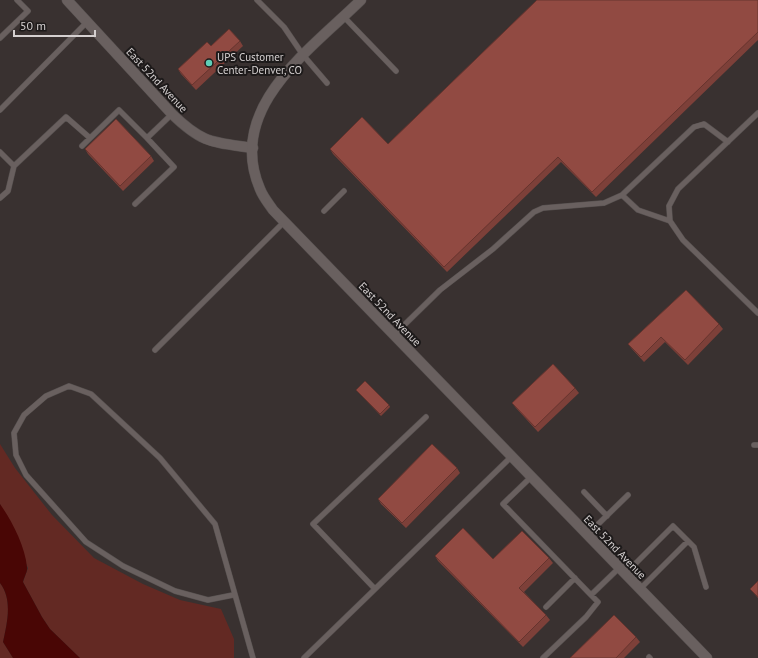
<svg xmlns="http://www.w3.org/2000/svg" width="758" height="658" viewBox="0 0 758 658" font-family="'PT Sans',sans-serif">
  <rect width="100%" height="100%" fill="#393130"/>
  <path fill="#632923" d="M0,444L15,468L52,515L94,558L143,584L180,600L221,609L234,639V658H80L50,629L42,617L23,582L28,568L0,504Z
    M0,583C13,600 7,623 3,642L13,658H0Z"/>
  <path fill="#490605" d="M0,504C12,521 25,546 27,567C28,571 24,577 23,582L42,617L50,629L80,658H13L3,642C7,623 13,600 0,583Z"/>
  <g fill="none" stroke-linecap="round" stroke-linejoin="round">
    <g stroke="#56504f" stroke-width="6">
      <path id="lane" d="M257,0L284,27L303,55L327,83
        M344,17L396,71
        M0,38L28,11L17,0
        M0,110L87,22
        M758,113L678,189L669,206L670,221L683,240L758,313
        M82,146L119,110L147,138L172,114
        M0,152L14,166
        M622,195L638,210L670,221
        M0,198L8,191L14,166L66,117L90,138
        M135,204L174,167L147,138
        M324,211L344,191
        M394,335L440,290L493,249L534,212L543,208L604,203L622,195L694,127L704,124L728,142
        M155,350L284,222
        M754,445H758
        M531,477L503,504L591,595L619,568
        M584,492L607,516
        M587,535L628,495
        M625,574L673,526L694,547L706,587
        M375,589L313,524L426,417
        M640,589L688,541
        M233,595L208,600L175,591L123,566L86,542L26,475L16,455L14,433L24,415L46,396L69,386L91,394L160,458L215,524L253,658
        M546,607L575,578
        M649,657L650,658
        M304,658L511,457
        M543,658L586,617L598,602L591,595"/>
    </g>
    <g stroke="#56504f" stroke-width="11">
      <path id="street" d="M67,0L172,114C203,144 212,142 253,148"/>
    </g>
    <g stroke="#56504f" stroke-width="11">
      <path id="secondary" d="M361,0C311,49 225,108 260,189C263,197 269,204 273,210L707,658"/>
    </g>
    <use href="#lane" stroke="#69605f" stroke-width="5"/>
    <use href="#street" stroke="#69605f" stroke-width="10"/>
    <use href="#secondary" stroke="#69605f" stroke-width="10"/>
  </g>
  <path fill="#7d4039" d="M758,0V40L596,197L561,162L447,272L333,154L330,149L388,144Z
    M240,41L243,46L196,90L181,74L178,69L211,46Z
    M85,149L151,156L154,161L123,191L88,154Z
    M719,324L723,329L688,365L665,342L644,362L632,349L628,344Z
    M575,388L579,393L538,432L516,408L512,403Z
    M356,390L389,405L390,407L381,416Z
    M457,468L460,473L406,528L381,504L378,499Z
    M435,556L493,559L549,558L553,563L524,592L546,615L550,620L523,647L438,561Z
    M758,581V598L750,589Z
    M636,637L640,642L624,658H570Z"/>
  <path fill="#914a42" stroke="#66342e" d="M537,0H758V32L592,192L558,157L444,267L330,149L362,117L388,144Z
    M229,29L240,41L192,85L178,69L207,42L211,46Z
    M116,119L151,156L120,186L85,149Z
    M686,290L719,324L685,360L661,337L641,357L628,344Z
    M553,364L575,388L535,427L512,403Z
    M365,381L389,405L380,414L356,390Z
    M432,444L457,468L402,523L378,499Z
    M463,528L493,559L522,531L549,558L519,588L546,615L519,642L435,556Z
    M758,581V597L750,589Z
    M614,615L636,637L616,658H570Z"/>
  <circle fill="#5eceb7" stroke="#1d1a1a" stroke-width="1.5" cx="209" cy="63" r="4"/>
  <g text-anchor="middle" stroke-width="4" stroke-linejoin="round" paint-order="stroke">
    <g font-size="11" fill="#d5d0d0" stroke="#1d1a1a" text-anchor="start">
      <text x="217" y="61">UPS Customer<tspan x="217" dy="13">Center-Denver, CO</tspan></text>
    </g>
    <g font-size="11" fill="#d5d0d0" stroke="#1d1a1a">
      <text transform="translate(157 80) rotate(47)" y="4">East 52nd Avenue</text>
      <text transform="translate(390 314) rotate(46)" y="4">East 52nd Avenue</text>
      <text transform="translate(615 547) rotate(46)" y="4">East 52nd Avenue</text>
    </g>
  </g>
  <path d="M14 30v6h81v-6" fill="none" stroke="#d5d0d0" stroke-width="2"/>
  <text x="20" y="30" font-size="12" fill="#d5d0d0" stroke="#1d1a1a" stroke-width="3" paint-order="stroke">50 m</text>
</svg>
